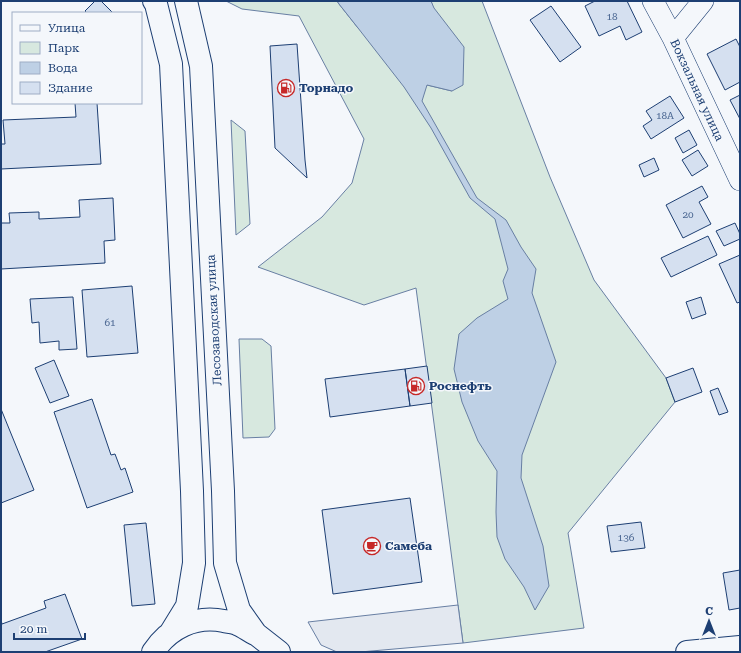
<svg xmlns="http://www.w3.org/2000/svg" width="741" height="653" viewBox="0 0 741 653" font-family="'Roboto Serif',serif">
  <rect width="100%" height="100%" fill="#f4f7fb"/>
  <path fill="#d7e8df" stroke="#687fa3" d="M226,1H337L339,4L358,28L427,85L452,91L433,8L431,1H482L550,177L594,280L666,378L675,402L568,533L584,628L463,643L441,476L416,288L364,305L258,267L322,217L352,183L364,139L299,16L242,9Z
    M231,120L245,131L250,224L236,235Z
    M239,339H262L271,346L275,429L269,437L243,438Z"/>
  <path fill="#e3e8f0" stroke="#687fa3" d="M458,605L463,643L360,652H337L321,645L308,622Z"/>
  <path fill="#bed0e5" stroke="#687fa3" d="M337,1H431L434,8L464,47L463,85L452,91L427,85L422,101L477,198L506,220L521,247L536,269L532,293L556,362L522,455L521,478L543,546L549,586L535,610L524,587L505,559L497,537L496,512L497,471L478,441L462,402L454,369L459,334L477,318L508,299L503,281L508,269L495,219L470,198L431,128L404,87L358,28L339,4Z"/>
  <path fill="#d5e0f0" stroke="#1d3f73" d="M95,1H101L113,13H87L85,11Z
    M595,1H627L642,32L626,40L620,26L599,36L585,6Z
    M551,6L581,47L560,62L530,20Z
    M736,39L740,47V82L725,90L707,54Z
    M297,44L305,160L307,178L275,148L270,46Z
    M740,95V119L730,100Z
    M670,96L684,118L651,139L643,126L652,120L646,111Z
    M75,103H97L101,164L1,169V144H5L3,120L76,117Z
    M689,130L697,145L683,153L675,138Z
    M698,150L708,166L692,176L682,160Z
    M654,158L659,170L644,177L639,165Z
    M702,186L708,197L699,202L711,224L683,238L666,205Z
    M113,198L115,240L104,241L105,263L1,269V223H10L9,213L39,212V219L80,217L79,200Z
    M735,223L740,234V239L724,246L716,231Z
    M708,236L717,255L671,277L661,258Z
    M740,255V302L737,303L719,264Z
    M132,286L138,353L87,357L82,290Z
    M73,297L77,349L59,350V341L40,343L39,322L32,323L30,299Z
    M701,297L706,314L692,319L686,302Z
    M54,360L69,396L50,403L35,368Z
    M427,366L432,403L410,406L405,369Z
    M693,368L702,392L675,402L666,378Z
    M405,369L410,406L330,417L325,379Z
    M718,388L728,412L719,415L710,391Z
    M92,399L111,455L115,454L121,470L125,468L133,492L87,508L54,412Z
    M1,409L34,490L1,503Z
    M410,498L422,582L333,594L322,510Z
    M641,522L645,548L611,552L607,526Z
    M146,523L155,604L132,606L124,525Z
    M740,570V608L729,610L723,573Z
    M65,594L82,639L45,652H1V620L2,624L46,608L44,601Z"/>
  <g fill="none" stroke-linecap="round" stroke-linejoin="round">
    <g stroke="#1d3f73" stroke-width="22">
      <path id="minor" d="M653,1L673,38L740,180
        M673,38L703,1"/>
    </g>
    <g stroke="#1d3f73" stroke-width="24">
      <path id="primary" d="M154,1L156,4L171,64L192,491L194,563L187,606L171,632
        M186,1L201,66L223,491L225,563L239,610L256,634L279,652
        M153,652C169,628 195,615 224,621C228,622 233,622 237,624C243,626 249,631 255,634
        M687,652L740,647"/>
    </g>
    <use href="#minor" stroke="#f4f7fb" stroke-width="21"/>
    <use href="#primary" stroke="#f4f7fb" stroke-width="22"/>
  </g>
  <defs>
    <g id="fuel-ring" transform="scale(0.9)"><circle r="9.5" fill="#f4f7fb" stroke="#c62828" stroke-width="1.5"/><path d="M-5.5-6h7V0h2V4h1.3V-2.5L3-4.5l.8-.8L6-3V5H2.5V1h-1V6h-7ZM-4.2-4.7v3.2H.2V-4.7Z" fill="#c62828"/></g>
    <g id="cafe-ring" transform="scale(0.9)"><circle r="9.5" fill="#f4f7fb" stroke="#c62828" stroke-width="1.5"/><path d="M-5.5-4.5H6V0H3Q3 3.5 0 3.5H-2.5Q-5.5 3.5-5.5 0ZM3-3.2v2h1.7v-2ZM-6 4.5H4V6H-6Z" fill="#c62828"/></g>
  </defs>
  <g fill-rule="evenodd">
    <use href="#fuel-ring" x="286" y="88"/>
    <use href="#fuel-ring" x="416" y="386"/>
    <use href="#cafe-ring" x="372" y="546"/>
  </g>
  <g text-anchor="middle" stroke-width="3" stroke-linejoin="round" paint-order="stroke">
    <g font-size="10" fill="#4b6792">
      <text x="612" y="20">18</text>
      <text x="665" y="119">18А</text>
      <text x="688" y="218">20</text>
      <text x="110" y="326">61</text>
      <text x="626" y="541">136</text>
    </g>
    <g font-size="12" font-weight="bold" fill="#1d3f73" stroke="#f4f7fb" text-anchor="start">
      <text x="299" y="92">Торнадо</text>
      <text x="429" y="390">Роснефть</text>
      <text x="385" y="550">Самеба</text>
    </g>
    <g font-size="12" fill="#1d3f73" stroke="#f4f7fb">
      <text transform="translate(697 90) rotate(65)" y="4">Вокзальная улица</text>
      <text transform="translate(214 320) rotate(-93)" y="4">Лесозаводская улица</text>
    </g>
  </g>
  <rect width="741" height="653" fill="none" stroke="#1d3f73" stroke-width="4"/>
  <rect x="12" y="12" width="130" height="92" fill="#f4f7fb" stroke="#9eadc5"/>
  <rect x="20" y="25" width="20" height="6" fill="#f4f7fb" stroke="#9eadc5"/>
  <text x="48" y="32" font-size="12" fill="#1d3f73">Улица</text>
  <rect x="20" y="42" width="20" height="12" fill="#d7e8df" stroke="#9eadc5"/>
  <text x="48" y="52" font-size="12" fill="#1d3f73">Парк</text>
  <rect x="20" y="62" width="20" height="12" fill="#bed0e5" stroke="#9eadc5"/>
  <text x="48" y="72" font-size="12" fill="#1d3f73">Вода</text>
  <rect x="20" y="82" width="20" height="12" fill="#d5e0f0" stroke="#9eadc5"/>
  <text x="48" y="92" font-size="12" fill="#1d3f73">Здание</text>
  <g transform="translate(709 621)" stroke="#f4f7fb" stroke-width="3" paint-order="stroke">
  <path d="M0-3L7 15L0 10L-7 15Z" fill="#1d3f73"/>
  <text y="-6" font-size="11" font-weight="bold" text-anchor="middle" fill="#1d3f73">С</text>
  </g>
  <path d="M14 633v6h71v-6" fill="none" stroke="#1d3f73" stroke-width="2"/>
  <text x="20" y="633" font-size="12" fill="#1d3f73" stroke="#f4f7fb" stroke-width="3" paint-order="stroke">20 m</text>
</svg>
